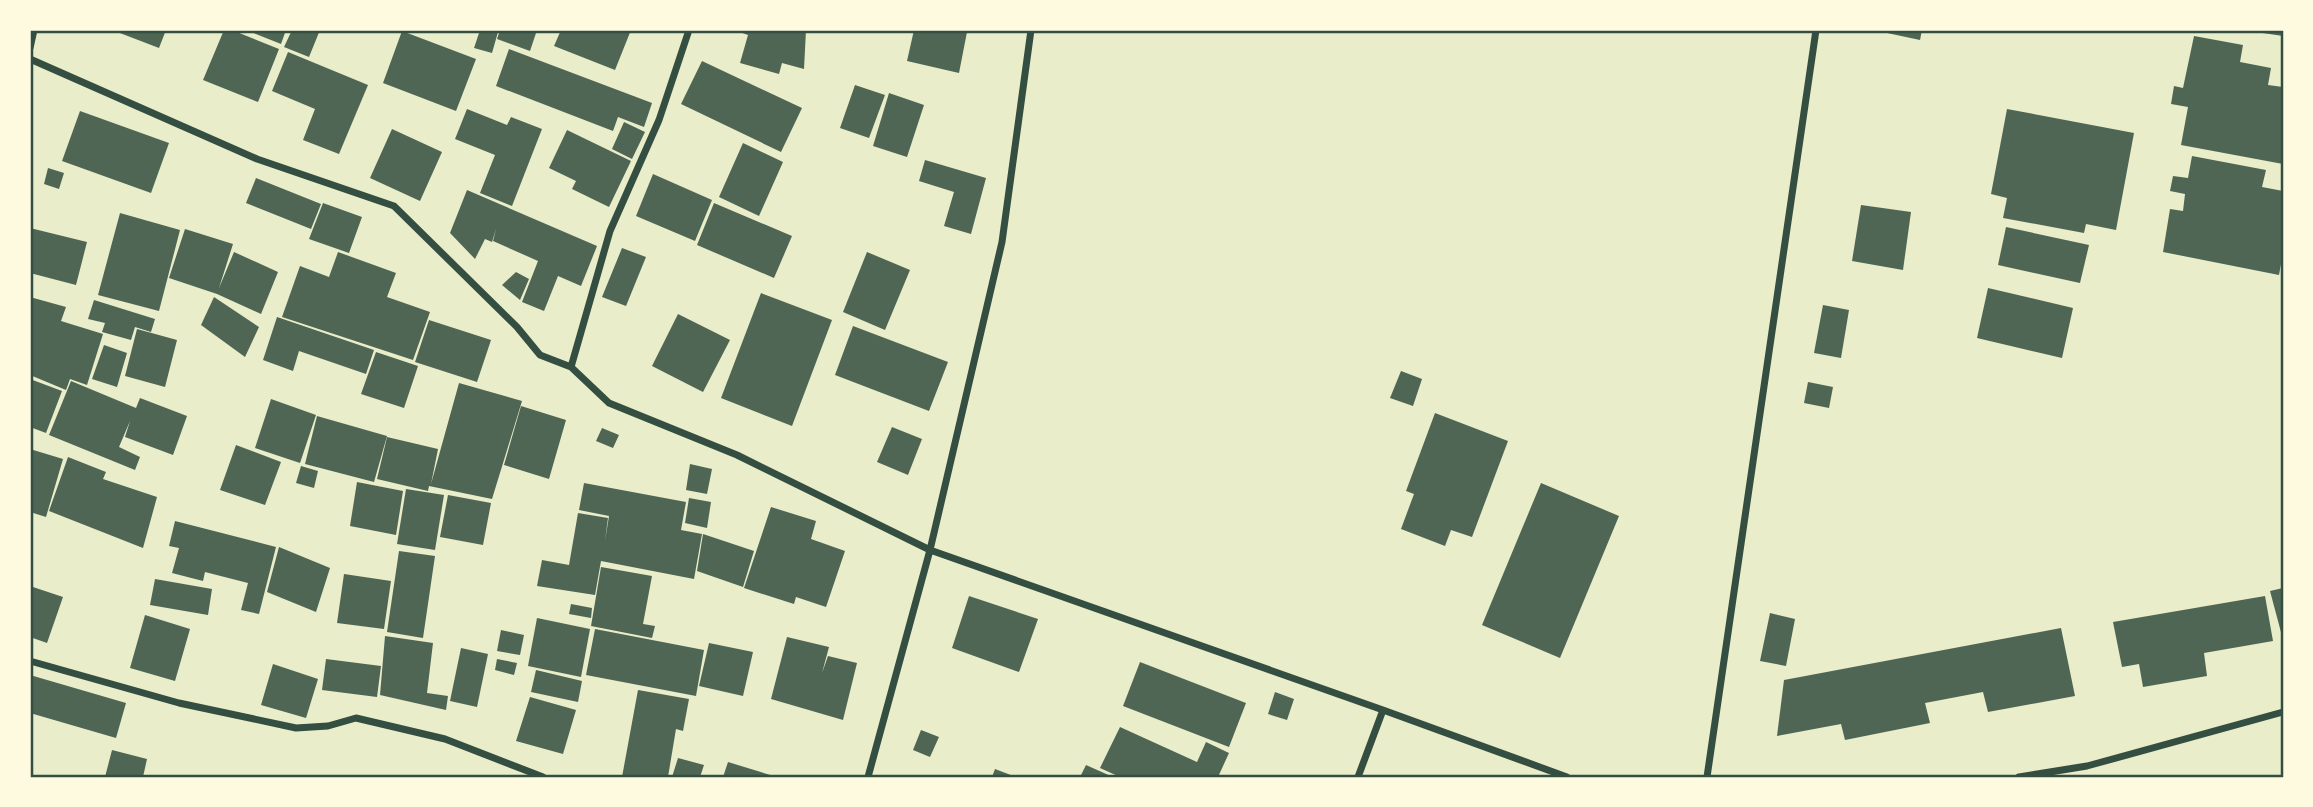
<svg xmlns="http://www.w3.org/2000/svg" width="2313" height="807" viewBox="0 0 2313 807" font-family="Mulish,sans-serif">
  <rect width="100%" height="100%" fill="#e9edc9"/>
  <path fill="#4f6655" d="M112,30H166L159,48Z
    M224,30H232L279,49L258,102L203,80Z
    M246,30H286L281,44Z
    M292,30H320L309,57L284,47Z
    M480,30L498,32L492,53L474,48Z
    M500,30H537L530,51L497,39Z
    M561,30H631L615,70L554,46Z
    M734,30H806L804,69L782,63L779,74L740,63L748,35Z
    M914,30L967,32L959,73L907,61Z
    M1887,30H1922L1920,40L1887,33Z
    M2249,30H2283V36L2249,31Z
    M402,31L476,59L456,111L383,83Z
    M2194,36L2243,45L2240,62L2271,68L2268,85L2283,87V164L2181,145L2188,107L2171,104L2174,86L2183,88Z
    M509,49L652,103L644,127L618,117L613,131L496,86Z
    M288,52L368,85L339,154L303,140L315,109L272,91Z
    M702,61L802,108L781,152L681,104Z
    M855,85L885,95L869,138L840,128Z
    M889,93L924,105L907,157L873,146Z
    M467,109L507,125L511,117L542,129L512,206L480,193L495,155L455,139Z
    M2007,109L2134,133L2116,230L2086,224L2084,233L2003,218L2007,198L1991,194Z
    M80,111L169,143L151,193L62,161Z
    M624,122L645,132L632,159L612,149Z
    M392,129L442,152L420,201L370,178Z
    M567,130L631,161L609,207L572,189L576,181L549,168Z
    M743,143L783,162L759,216L719,197Z
    M2192,156L2266,170L2262,187L2283,191V253L2279,275L2163,252L2170,209L2183,211L2185,194L2170,191L2173,176L2188,178Z
    M925,160L986,178L971,234L944,226L954,192L919,181Z
    M48,168L64,173L59,189L44,184Z
    M653,174L712,200L695,241L636,216Z
    M256,178L321,204L311,229L246,203Z
    M467,190L597,246L581,286L558,276L544,311L522,302L538,261L493,241L496,229L492,242L485,239L475,259L450,233Z
    M323,203L362,217L349,253L309,239Z
    M714,203L792,236L774,278L697,245Z
    M1861,205L1911,212L1903,270L1852,261Z
    M120,213L180,230L159,311L98,295Z
    M2006,227L2089,245L2080,283L1998,265Z
    M30,228L87,242L76,285L30,273Z
    M185,229L233,244L219,288L234,252L278,272L261,314L217,294L169,278Z
    M622,248L646,257L626,306L602,297Z
    M338,252L396,273L387,297L430,312L413,360L282,317L300,266L329,277Z
    M867,252L910,270L885,330L843,312Z
    M516,272L529,279L520,300L502,285Z
    M1988,288L2073,308L2062,358L1977,338Z
    M761,293L832,320L792,426L721,398Z
    M30,297L66,307L61,321L103,334L87,385L70,379L66,390L30,375Z
    M214,297L259,327L245,357L201,325Z
    M94,300L155,319L151,332L135,327L131,340L102,332L105,323L88,319Z
    M1823,305L1849,310L1841,358L1814,353Z
    M678,314L730,340L703,392L652,366Z
    M277,317L374,350L366,374L299,351L293,371L263,360Z
    M429,320L491,340L477,382L415,362Z
    M853,326L948,362L929,411L835,375Z
    M137,329L177,340L165,387L125,376Z
    M104,345L127,353L117,387L92,379Z
    M376,352L418,366L404,408L361,394Z
    M1401,371L1422,379L1413,406L1390,398Z
    M30,379L62,391L46,433L30,427Z
    M71,381L136,408L140,398L187,416L173,455L125,437L130,421L119,447L140,457L135,470L49,435Z
    M1808,382L1833,387L1829,408L1804,403Z
    M459,383L522,401L492,499L429,486L428,491L377,479L387,437L438,449L431,484Z
    M271,399L316,415L300,463L255,448Z
    M521,406L566,420L549,479L504,465Z
    M1435,413L1508,441L1472,537L1451,530L1445,546L1401,529L1414,494L1406,491Z
    M317,416L387,436L374,482L305,464Z
    M892,427L922,439L908,475L877,462Z
    M602,428L619,435L613,448L596,441Z
    M236,445L281,462L265,505L220,490Z
    M30,449L63,459L46,517L30,512Z
    M68,457L106,472L103,479L157,497L143,548L49,511Z
    M690,464L712,469L707,494L686,490Z
    M301,466L318,471L314,488L296,483Z
    M357,482L403,491L396,535L350,526Z
    M584,483L686,502L681,530L702,534L694,579L601,561L595,595L537,586L542,560L569,565L578,513L608,518L605,541L609,516L579,510Z
    M1541,483L1619,516L1560,658L1482,625Z
    M406,489L444,495L435,550L397,544Z
    M448,495L491,503L483,545L440,537Z
    M689,498L711,502L707,528L685,523Z
    M771,507L816,521L811,539L845,551L826,607L796,597L794,604L744,588Z
    M175,521L276,547L259,614L241,610L248,583L205,572L203,581L172,573L179,548L169,546Z
    M703,534L754,551L743,587L697,571Z
    M279,547L330,568L316,612L267,592Z
    M399,551L435,556L423,638L387,632Z
    M601,567L652,576L643,624L655,626L652,638L591,626Z
    M344,574L391,581L384,629L337,623Z
    M155,579L212,589L208,615L150,605Z
    M30,586L63,597L47,643L30,637Z
    M2283,588V636H2282L2270,591Z
    M969,596L1038,619L1019,672L952,648Z
    M2265,596L2273,641L2204,653L2207,676L2143,687L2139,664L2122,667L2113,622Z
    M571,604L592,608L591,618L569,614Z
    M1770,613L1795,619L1786,666L1760,661Z
    M145,615L190,629L175,681L130,668Z
    M537,618L590,629L581,677L528,666Z
    M2061,628L2075,696L1988,712L1983,692L1925,703L1930,723L1845,740L1841,724L1777,736L1784,680Z
    M595,629L704,650L696,696L586,675Z
    M501,630L524,635L520,655L497,651Z
    M385,636L433,643L427,693L448,696L446,710L380,695Z
    M787,637L829,647L822,673L828,656L857,663L843,720L771,699Z
    M709,643L753,652L743,696L699,686Z
    M461,648L488,654L477,707L450,701Z
    M326,659L381,666L377,697L322,690Z
    M497,659L517,663L514,675L495,670Z
    M1140,662L1246,703L1229,747L1123,706Z
    M273,664L318,679L306,718L261,705Z
    M536,670L582,681L578,702L531,692Z
    M30,675L126,703L116,738L30,713Z
    M638,690L689,699L683,731L676,729L668,777H622Z
    M1275,692L1294,699L1287,720L1268,714Z
    M530,697L576,710L563,754L516,741Z
    M1120,727L1197,762L1206,742L1229,753L1218,777H1120L1100,768Z
    M921,730L939,737L930,757L913,750Z
    M112,750L147,759L143,777H105Z
    M678,758L704,765L700,777H672Z
    M728,762L777,777H723Z
    M1086,765L1113,777H1080Z
    M995,769L1016,777H992Z"/>
  <g fill="none" stroke-linecap="round" stroke-linejoin="round">
    <path stroke="#344e41" stroke-width="7" d="M30,48L34,30
      M30,59L257,159L394,206L517,327L540,355L571,367L609,403L737,455L930,550L1383,710L1567,777
      M571,367L610,231L659,120L689,30
      M30,661L179,703L296,728L328,726L356,718L445,739L543,777
      M868,777L930,550L1002,242L1031,30
      M1358,777L1383,710
      M1707,777L1816,30
      M2019,777L2087,766L2283,712"/>
  </g>
  <rect width="2313" height="807" fill="none" stroke="#fefae0" stroke-width="63"/>
  <rect x="32" y="32" width="2250" height="744" fill="none" stroke="#344e41" stroke-width="2.5"/>
</svg>
